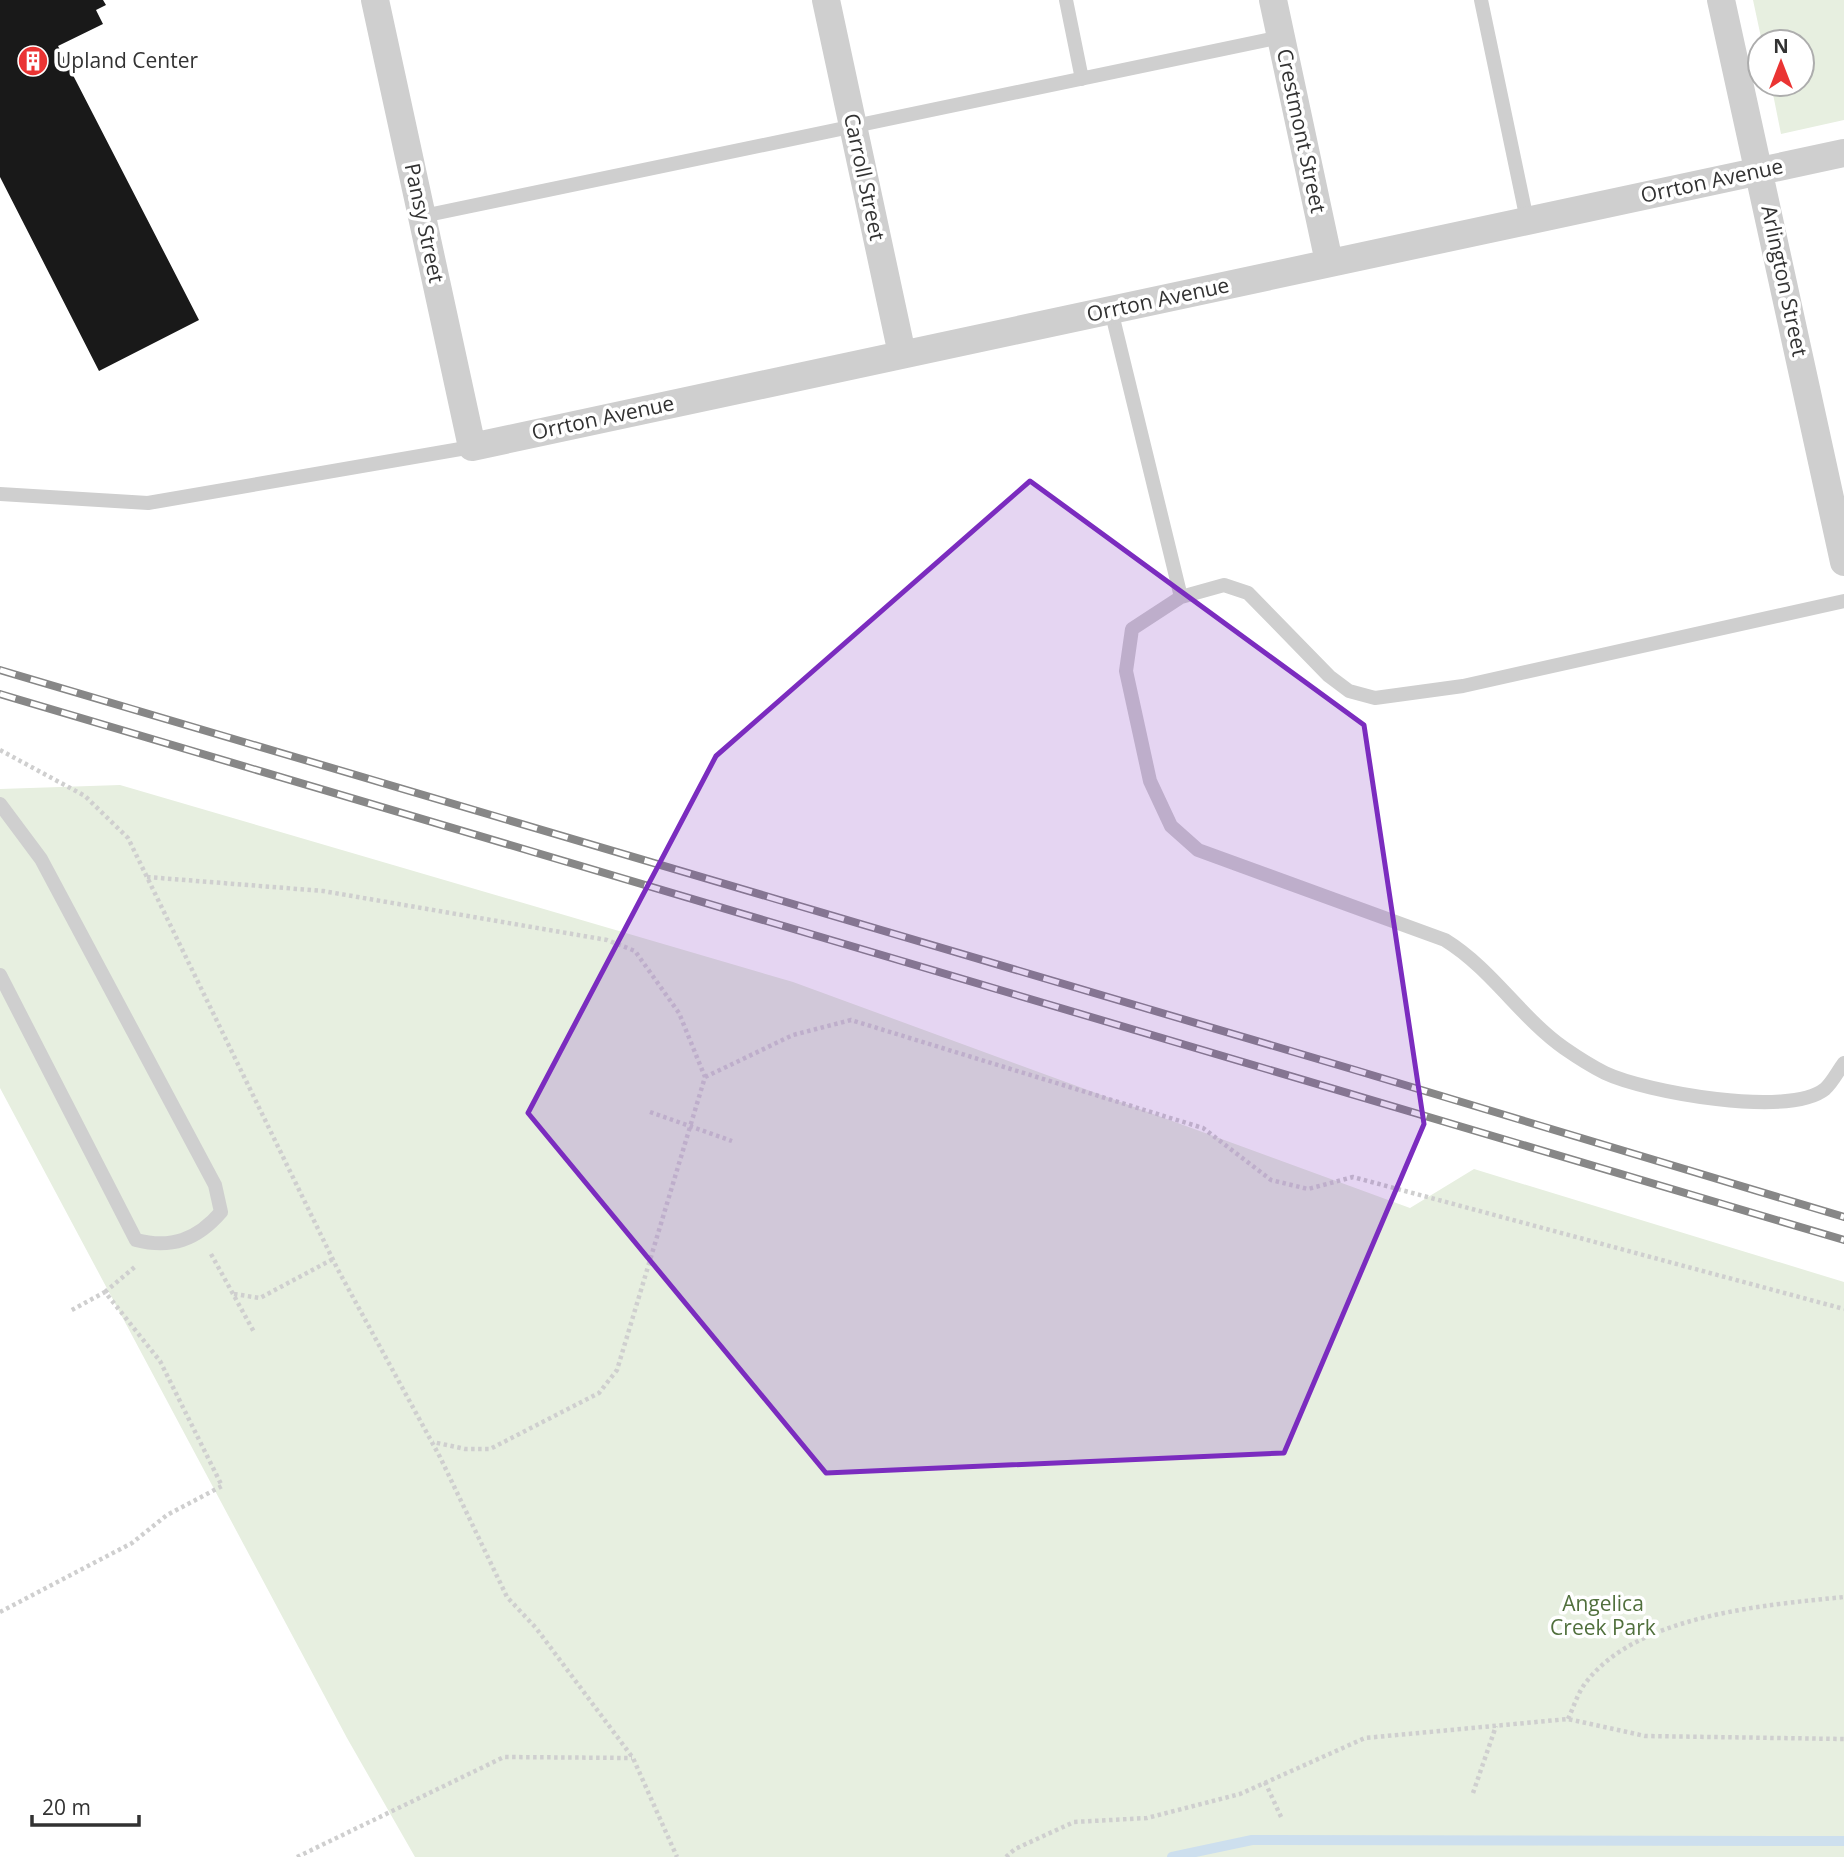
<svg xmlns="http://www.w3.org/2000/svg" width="1844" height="1857" viewBox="0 0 1844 1857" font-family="'Open Sans',sans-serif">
  <rect width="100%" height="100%" fill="#fff"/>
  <path fill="#e7efe0" d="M1753,0H1844V120L1781,134L1771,84H1802V42H1762Z
    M120,785L793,982L1410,1208L1474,1169L1844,1282V1857H415L347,1738L0,1088V789Z"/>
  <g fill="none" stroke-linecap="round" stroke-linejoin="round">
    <path stroke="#cddfee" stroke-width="10" d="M1172,1857L1252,1840L1844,1841"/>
  </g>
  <path fill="#191919" d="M0,0H103L106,5L96,10L103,24L58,46L199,320L99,371L0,177Z"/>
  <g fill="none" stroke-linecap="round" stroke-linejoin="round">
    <path stroke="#cfcfcf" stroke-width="4.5" stroke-dasharray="3.5 3.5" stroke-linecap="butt" d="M0,750L85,796L128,838L337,1268L440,1457L507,1597L536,1628L633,1758L677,1857
      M147,877L323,891L607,940L635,951L679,1013L705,1077L617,1370L599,1393L490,1449H465L433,1442
      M705,1077L793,1035L851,1020L1203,1128L1271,1180L1308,1189L1353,1177L1844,1309
      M650,1112L732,1141
      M211,1254L254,1332
      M105,1292L137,1265
      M234,1294L260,1298L333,1259
      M0,1612L132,1543L167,1515L222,1486L160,1361L105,1292L70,1311
      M1568,1719C1573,1709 1577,1695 1584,1685C1634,1615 1765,1605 1844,1597
      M1265,1782L1282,1819
      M1473,1793L1496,1726
      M297,1857L504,1757L632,1758
      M1006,1857L1015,1849L1074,1822L1147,1818L1240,1794L1365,1738L1568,1719L1645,1736L1844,1739"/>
    <path stroke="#cfcfcf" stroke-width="14" d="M1066,0L1082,79
      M1481,0L1527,220
      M423,216L1281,37
      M1111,310L1181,597
      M0,494L148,503L472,447
      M1844,601L1463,686L1375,698L1349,691L1329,676L1248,593L1224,585L1181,597L1132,629L1126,671L1150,781L1171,826L1198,850L1445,940C1492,969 1521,1018 1564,1048C1577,1057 1591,1066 1605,1073C1645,1092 1789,1118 1825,1089C1832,1083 1838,1071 1844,1063
      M0,804L41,859L215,1185L221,1212C197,1240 171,1249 136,1240L0,975"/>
    <path stroke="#cfcfcf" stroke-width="28" d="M375,0L472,447L1844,153
      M826,0L902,354
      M1273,0L1329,262
      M1721,0L1844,562"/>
    <g stroke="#878787" stroke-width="8">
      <path id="rail" d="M0,670L1355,1070L1844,1217
        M0,694L1844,1240"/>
    </g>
    <use href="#rail" stroke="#fff" stroke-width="5" stroke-dasharray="16" stroke-linecap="butt"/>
  </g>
  <path fill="#7b2cbf" fill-opacity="0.2" stroke="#7b2cbf" stroke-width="5" stroke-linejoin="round" d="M1030,481L1364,725L1424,1124L1284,1453L826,1473L528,1113L716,756Z"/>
  <defs>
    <g id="building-disc" transform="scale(1.575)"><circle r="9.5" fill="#ea3433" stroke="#fff"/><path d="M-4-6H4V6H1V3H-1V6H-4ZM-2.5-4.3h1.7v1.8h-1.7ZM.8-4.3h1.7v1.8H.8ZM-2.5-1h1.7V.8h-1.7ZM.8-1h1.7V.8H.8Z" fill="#fff"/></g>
  </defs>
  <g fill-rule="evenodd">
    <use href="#building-disc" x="33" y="61"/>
  </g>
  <g text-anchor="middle" stroke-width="7" stroke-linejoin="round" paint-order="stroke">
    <g font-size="21" fill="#323232" stroke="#fff" text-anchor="start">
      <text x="56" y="68">Upland Center</text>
    </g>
    <g font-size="21" fill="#323232" stroke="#fff">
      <text transform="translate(1301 131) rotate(78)" y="7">Crestmont Street</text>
      <text transform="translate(864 177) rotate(78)" y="7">Carroll Street</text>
      <text transform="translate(1712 181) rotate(-12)" y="7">Orrton Avenue</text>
      <text transform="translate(424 223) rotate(78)" y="7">Pansy Street</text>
      <text transform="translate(1784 281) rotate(78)" y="7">Arlington Street</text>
      <text transform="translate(1158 300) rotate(-12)" y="7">Orrton Avenue</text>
      <text transform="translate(603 418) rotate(-12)" y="7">Orrton Avenue</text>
    </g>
    <g font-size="21" fill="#51703d" stroke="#fff">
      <text x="1603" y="1611">Angelica<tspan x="1603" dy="24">Creek Park</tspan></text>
    </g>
  </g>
  <g transform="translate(1781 63)"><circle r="33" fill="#ffffff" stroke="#adadad" stroke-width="2"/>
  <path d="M0-5L12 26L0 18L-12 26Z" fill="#ea3433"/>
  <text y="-10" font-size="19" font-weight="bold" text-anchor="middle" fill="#323232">N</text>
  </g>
  <path d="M32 1815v10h107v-10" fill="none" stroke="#323232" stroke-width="3.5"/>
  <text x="42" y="1815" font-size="21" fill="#323232" stroke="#ffffff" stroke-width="5" paint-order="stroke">20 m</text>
</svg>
